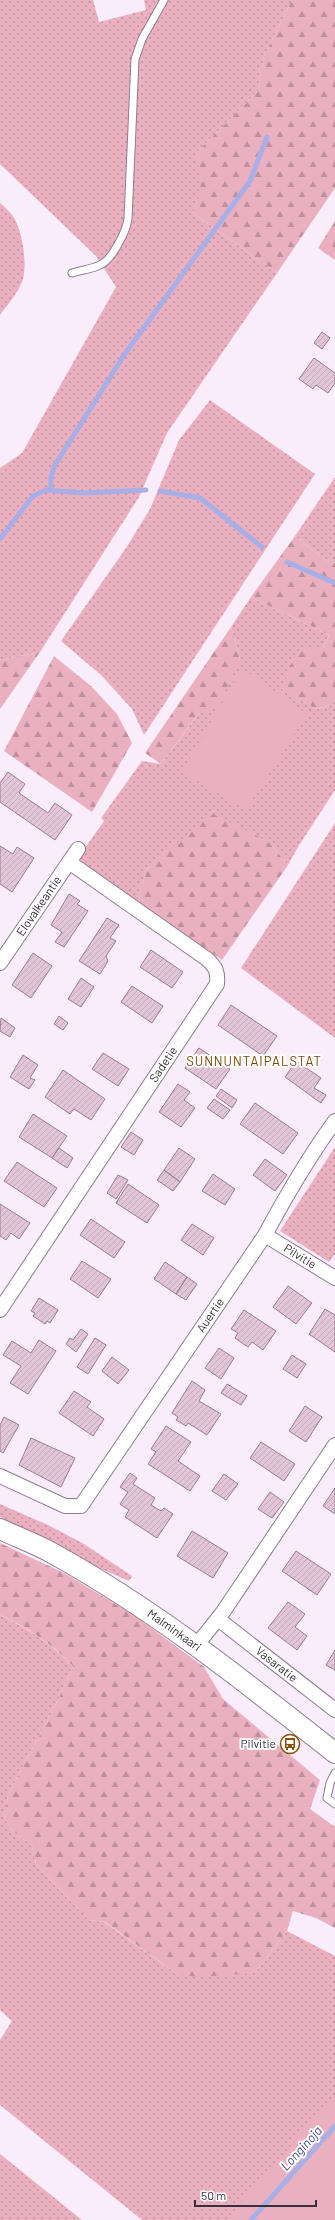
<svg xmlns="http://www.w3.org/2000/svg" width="335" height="2220" viewBox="0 0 335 2220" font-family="Barlow,sans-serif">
  <defs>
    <pattern id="grass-dots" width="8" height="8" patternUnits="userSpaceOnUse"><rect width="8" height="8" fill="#eab0c0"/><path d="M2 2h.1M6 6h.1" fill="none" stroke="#be909d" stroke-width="1.8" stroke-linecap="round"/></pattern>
    <pattern id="forest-firs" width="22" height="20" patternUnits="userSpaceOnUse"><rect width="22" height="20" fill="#eab0c0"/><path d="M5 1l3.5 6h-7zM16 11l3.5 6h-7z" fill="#be909d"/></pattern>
    <pattern id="building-hatch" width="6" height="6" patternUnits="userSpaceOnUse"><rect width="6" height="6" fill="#e2c5d7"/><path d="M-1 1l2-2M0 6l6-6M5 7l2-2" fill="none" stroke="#c2aab9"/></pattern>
  </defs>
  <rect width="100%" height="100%" fill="#f9edfc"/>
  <path fill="url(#grass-dots)" d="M0,0H93L99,22L146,10L144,0H292L264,56L258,91L197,152L202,191L193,213L277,273L167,433L139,497L40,652L0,660V468L22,453L116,287L96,256L0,164Z
    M0,203C7,209 14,215 17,224C23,238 27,264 23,279C19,292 8,304 0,315Z
    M210,400L315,474L144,735L132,709L101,675L61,641L126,548L150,509L179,440Z
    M335,477V563L327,561L295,536Z
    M251,597L329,635L324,647L282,689L316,709L335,704V790L298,847L288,865L268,841L147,868L137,902L81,864L80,855L104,821L101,818L142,761L161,764L240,659L231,627Z
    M335,823V1038L241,968Z
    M335,1147V1254L329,1262L280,1231Z
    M0,1504L50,1526L84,1544L132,1576L129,1581L97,1567L0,1517Z
    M0,1615C28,1628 52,1645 73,1666L58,1700L8,1795L5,1819L13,1831L32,1846L36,1864L89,1920L104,1922L177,1974L255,1973L287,1931L335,1956V2148L264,2220H142L0,2105V2040L12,2021L0,2010Z
    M0,2154L82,2220H0Z"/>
  <path fill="url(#forest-firs)" d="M292,0H335V188L277,273L193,213L201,191L197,152L258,91L264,56Z
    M335,221V260L318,248Z
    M295,536L327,561L335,563V704L316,709L282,690L290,666L300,648L324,647L329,635L251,597Z
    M231,627L240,659L218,708L199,713L161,764L145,753Z
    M40,652L0,709V660Z
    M54,656L91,686L117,714L132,743L92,812L4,751Z
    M213,814L268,841L288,865L222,960L137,902L147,868Z
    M0,1543L66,1574L135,1616L204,1667L223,1699L320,1780L310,1809L335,1827V1928L316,1918L293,1911L287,1931L255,1973L199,1977L177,1974L105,1922L89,1920L36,1864L32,1846L13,1831L5,1819L8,1795L58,1700L73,1666C53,1645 27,1627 0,1615Z"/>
  <path fill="#eab0c0" d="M242,668L307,714L246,810L182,772Z
    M335,2095V2220H226Z"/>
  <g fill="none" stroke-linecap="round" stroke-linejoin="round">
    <path stroke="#a8afe6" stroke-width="5" d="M51,490V476L55,465L124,355L250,181L267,137
      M160,491L200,498L262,547
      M0,539L33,496L46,490L84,493L146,490
      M287,562L335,583
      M251,2220L335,2126"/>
  </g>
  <path fill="url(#building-hatch)" stroke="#997e8f" d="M322,332L330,338L322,349L314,343Z
    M314,358L335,373V383L328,393L316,385L313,389L299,379Z
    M8,772L25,784L19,793L48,813L55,803L72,815L55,840L0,802V783Z
    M0,846L13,854L17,847L34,858L12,892L0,884Z
    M69,894L80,901L77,904L88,911L64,947L55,942L62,932L51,925Z
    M107,918L119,925L110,938L116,941L106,956L108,961L100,974L79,961Z
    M151,950L183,972L172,988L140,967Z
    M33,953L52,966L31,998L12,985Z
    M81,978L94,987L81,1007L68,999Z
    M132,986L163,1006L152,1023L121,1002Z
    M231,1005L277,1036L263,1056L218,1025Z
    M59,1016L68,1023L63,1030L54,1024Z
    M1,1018L15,1028L10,1037L0,1031Z
    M199,1048L230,1069L216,1089L185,1068Z
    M103,1053L129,1069L118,1086L92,1069Z
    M23,1055L38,1065L30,1078L35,1080L29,1089L10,1077Z
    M296,1061L321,1078L314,1088L326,1095L321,1103L285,1077Z
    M63,1070L105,1099L91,1120L74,1109L70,1114L45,1097Z
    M178,1084L190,1092L184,1100L195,1108L181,1127L159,1112Z
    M221,1089L237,1100L232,1108L216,1096Z
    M214,1099L230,1110L223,1119L207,1108Z
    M255,1103L298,1133L283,1154L240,1124Z
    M33,1114L67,1136L52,1158L19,1137Z
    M131,1132L143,1140L134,1155L121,1147Z
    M59,1148L73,1158L67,1168L52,1158Z
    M179,1148L195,1159L180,1182L164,1170Z
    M265,1159L287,1175L275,1191L253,1175Z
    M17,1162L57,1188L44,1207L4,1181Z
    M164,1170L180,1182L173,1191L157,1180Z
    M213,1174L235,1189L225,1205L202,1191Z
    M118,1175L128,1180L116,1199L107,1193Z
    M128,1184L159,1205L147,1223L116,1203Z
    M0,1204L30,1223L19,1239L11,1233L6,1240L0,1236Z
    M91,1219L125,1242L114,1258L80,1235Z
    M192,1224L214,1238L203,1255L181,1240Z
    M82,1261L111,1279L98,1298L70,1279Z
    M165,1262L187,1277L176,1294L154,1279Z
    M187,1277L197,1284L186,1300L176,1294Z
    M288,1286L312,1303L296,1324L273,1307Z
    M39,1298L58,1310L50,1323L47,1321L45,1324L33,1316L35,1313L31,1311Z
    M325,1309L335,1315V1352L309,1334Z
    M244,1310L276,1331L263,1350L252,1342L248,1347L235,1338L238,1333L231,1329Z
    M81,1329L88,1334L76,1352L66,1344L70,1338L73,1340Z
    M95,1338L106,1345L88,1374L77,1367Z
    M39,1340L56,1351L28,1394L10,1383L21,1366L3,1355L12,1341L31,1353Z
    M219,1348L234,1358L221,1379L205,1368Z
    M292,1355L306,1364L297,1378L283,1369Z
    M112,1357L129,1370L118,1384L102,1371Z
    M192,1381L205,1390L199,1401L221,1414L207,1435L188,1423L186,1426L176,1420L178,1417L172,1413Z
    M227,1384L247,1396L241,1405L221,1393Z
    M74,1391L91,1402L87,1407L104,1419L93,1436L59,1413Z
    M305,1406L322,1417L306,1442L289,1431Z
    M4,1417L19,1425L3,1453L0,1451V1425Z
    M166,1426L191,1442L178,1461L200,1476L190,1491L148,1464L156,1452L151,1449Z
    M31,1438L75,1458L61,1487L19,1465Z
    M261,1442L295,1464L284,1481L250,1458Z
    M130,1473L137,1478L133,1484L155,1498L151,1505L161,1511L164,1508L173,1514L157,1538L125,1517L129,1510L120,1504L128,1492L120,1487Z
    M224,1474L238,1484L226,1500L212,1491Z
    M335,1488V1514L323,1506Z
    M270,1492L284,1502L272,1518L258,1509Z
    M192,1531L228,1553L213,1578L177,1556Z
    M296,1551L331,1574L317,1595L282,1571Z
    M288,1602L305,1614L295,1627L307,1636L297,1650L268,1628Z
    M335,1650V1670L326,1665Z"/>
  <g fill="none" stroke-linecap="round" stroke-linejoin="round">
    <g stroke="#8f7c94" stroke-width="9">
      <path id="lane" d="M72,273C81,270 92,269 100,265C112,260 126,232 128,219L135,59L142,39L164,0
        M335,1773L330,1783L327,1798L335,1804"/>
    </g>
    <g stroke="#8f7c94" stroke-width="16">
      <g id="street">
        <path id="s1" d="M0,963L78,849"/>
        <path id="s2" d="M265,1235L335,1278"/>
        <path id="s3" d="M0,1310L217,984C218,972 216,967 207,959L69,862"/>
        <path id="s4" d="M0,1476L65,1506H81L265,1235C286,1196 308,1158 335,1121"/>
        <path id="s5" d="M218,1619L335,1710"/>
        <path d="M196,1646L223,1612L335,1445"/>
      </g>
    </g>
    <g stroke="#8f7c94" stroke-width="22">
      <g id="secondary">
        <path id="s6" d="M0,1529C17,1537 36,1544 52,1553C154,1609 244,1681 335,1753"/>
      </g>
    </g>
    <use href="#lane" stroke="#fff" stroke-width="7"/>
    <use href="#street" stroke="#fff" stroke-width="14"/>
    <use href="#secondary" stroke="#fff" stroke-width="20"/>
  </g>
  <defs>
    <g id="bus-ring" transform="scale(1)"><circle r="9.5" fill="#fff" stroke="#8a5009" stroke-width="1.5"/><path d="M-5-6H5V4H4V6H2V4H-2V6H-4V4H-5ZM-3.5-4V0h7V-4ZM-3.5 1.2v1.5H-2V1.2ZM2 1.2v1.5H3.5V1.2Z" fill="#8a5009"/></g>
  </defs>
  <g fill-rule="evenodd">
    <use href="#bus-ring" x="290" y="1744"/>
  </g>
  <g text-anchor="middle" stroke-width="4" stroke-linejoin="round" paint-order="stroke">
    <g font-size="12" fill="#372f39" stroke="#fff">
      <text dy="4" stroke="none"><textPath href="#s1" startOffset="69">Elovalkeantie</textPath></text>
      <text dy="4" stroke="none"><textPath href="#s3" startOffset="295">Sadetie</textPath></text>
      <text dy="4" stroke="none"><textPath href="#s2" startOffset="41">Pilvitie</textPath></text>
      <text dy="4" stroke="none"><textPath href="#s4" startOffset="318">Auertie</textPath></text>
      <text dy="4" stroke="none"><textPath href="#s6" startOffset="202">Malminkaari</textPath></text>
      <text dy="4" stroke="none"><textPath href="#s5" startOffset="74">Vasaratie</textPath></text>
    </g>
    <g font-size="12" fill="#372f39" stroke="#fff" text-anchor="end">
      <text x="276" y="1748">Pilvitie</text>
    </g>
    <g font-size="13" letter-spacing="1" fill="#784401" stroke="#fff">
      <text x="254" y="1066">SUNNUNTAIPALSTAT</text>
    </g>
    <g font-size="13" font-style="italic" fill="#44488b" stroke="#fff">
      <text transform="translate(301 2148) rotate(-48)" y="5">Longinoja</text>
    </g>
  </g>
  <path d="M195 2200v6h121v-6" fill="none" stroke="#372f39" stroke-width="2"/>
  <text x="201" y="2200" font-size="12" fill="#372f39" stroke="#ffffff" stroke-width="3" paint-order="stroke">50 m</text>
</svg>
